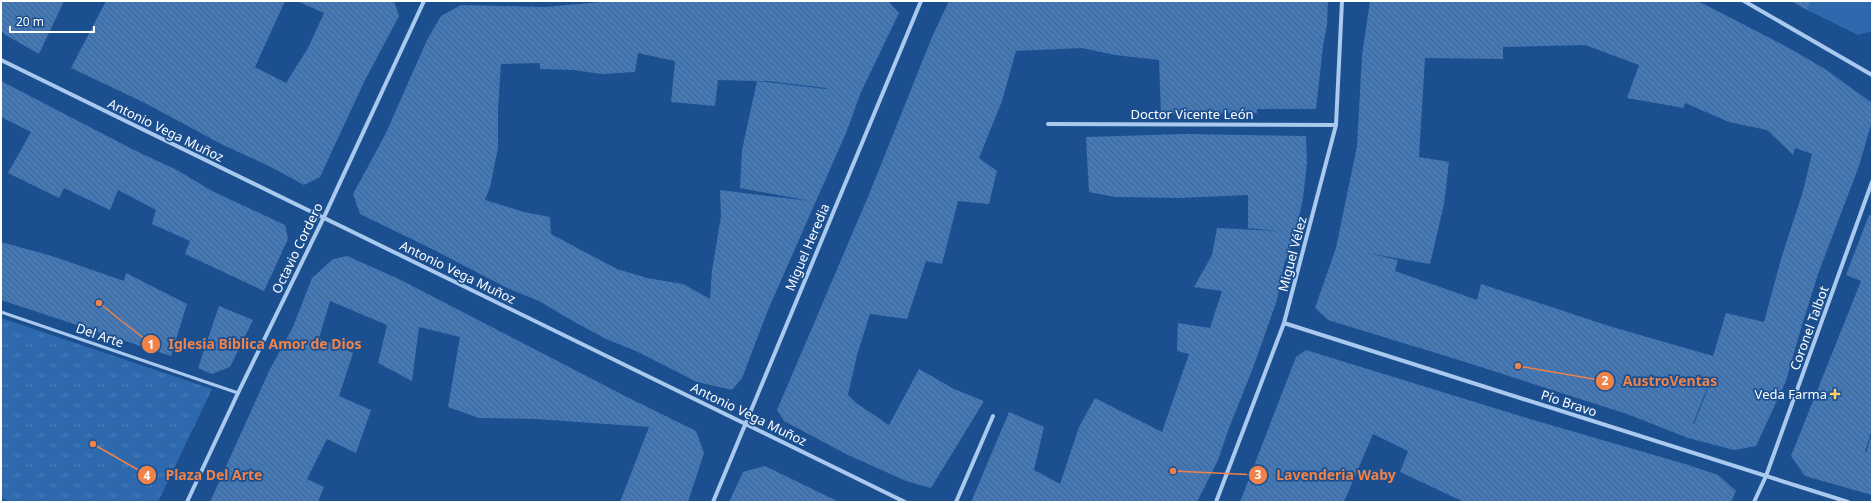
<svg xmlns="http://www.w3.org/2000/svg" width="1873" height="503" viewBox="0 0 1873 503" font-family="'Noto Sans',sans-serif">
  <defs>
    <pattern id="park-tufts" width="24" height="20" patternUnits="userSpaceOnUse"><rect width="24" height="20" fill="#2e69ad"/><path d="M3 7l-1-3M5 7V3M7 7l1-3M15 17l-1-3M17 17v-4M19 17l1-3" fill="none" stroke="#4d80b9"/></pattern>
    <pattern id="building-back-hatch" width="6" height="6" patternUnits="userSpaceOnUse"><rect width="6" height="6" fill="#4478b7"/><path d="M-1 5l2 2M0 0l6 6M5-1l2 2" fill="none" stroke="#486282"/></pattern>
  </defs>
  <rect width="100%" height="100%" fill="#1b4f8f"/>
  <path fill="#2e69ad" d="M1811,1H1872V31L1858,35L1807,10Z"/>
  <path fill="url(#park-tufts)" d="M1,318L212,389L158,502H11L1,498Z"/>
  <path fill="url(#building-back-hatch)" fill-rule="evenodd" d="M1,1H64L39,54L4,34L1,30Z
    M106,1H285L255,67L286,83L308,48L324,13L297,1H394L399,16L365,80L320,177L304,185L267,165L221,144L145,103L71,68Z
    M612,1H888L899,13L861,92L846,133L768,310L742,378L732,390L697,382L636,351L606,339L571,320L539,301L507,288L430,248L360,214L353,194L385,135L427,40L441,16L461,5L545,7ZM638,53L675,61L671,102L715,106L718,80L757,81L742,150L740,188L810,201L720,190L721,216L712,270L710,299L683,284L647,278L617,269L551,234L550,217L524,212L485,200L490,187L498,148V110L501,64L540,63V69L574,70L601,74L635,72ZM757,81H768L826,88V89Z
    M949,1H1328L1327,25L1323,46L1316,109H1257V113L1161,114L1159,60L1115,55L1082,48L1016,51L1002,101L979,158L997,171L989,204L958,201L942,264L926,261L907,319L870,314L857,355L848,395L856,403L889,425L919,369L954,389L984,401L931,488L906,481L846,454L784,421L777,410L870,192L932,37Z
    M1370,1H1698L1789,48L1825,69L1872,103V121L1859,166L1818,274L1799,335L1786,381L1756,446L1734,450L1688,438L1627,414L1462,361L1328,320L1315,308L1336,248L1357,146L1362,55ZM1585,45L1639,65L1627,98L1684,108L1685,103L1729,122L1767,130L1793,155L1795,148L1812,154L1803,191L1781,259L1764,322L1726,313L1713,356L1609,326L1481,284L1477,300L1395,271L1398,260L1367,253L1430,264L1444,204L1449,162L1419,157L1425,58L1503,59V47ZM1714,370L1705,396L1694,424H1693Z
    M1791,1H1811L1807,10Z
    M1,81L136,151L177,170L212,191L285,225L288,239L264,291L185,254L190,241L152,224L156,210L118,190L110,210L64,188L59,198L8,173L31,132L1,117Z
    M1185,134L1306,136L1307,163L1303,198L1296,232L1284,264L1277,300L1253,368L1229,428L1218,460L1197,502H971L1009,412L1044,427L1034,470L1060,484L1079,427L1095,398L1162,432L1189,354L1177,351L1178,323L1210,328L1222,291L1194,287L1212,255L1217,228L1277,231L1248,228V195L1179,198L1115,197L1089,192L1086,137Z
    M1869,215L1872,216V429L1865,452L1866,453L1872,433V495L1805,476L1791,456L1861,281L1846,275Z
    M1,242L52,256L124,281L126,273L187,304L171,356L1,300Z
    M347,256L399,279L627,397L696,431L704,453L688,502H620L649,427L536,419L479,418L448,407L460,337L419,327L412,381L378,363L387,325L330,301L319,338L353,353L339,396L371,410L356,453L327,439L307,479L324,487L318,502H210L270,369L293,327L312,278L333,259Z
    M219,306L253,320L230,367L212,374L198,368Z
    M1306,350L1530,419L1685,464L1718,475L1736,491L1731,502H1464L1400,472L1408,451L1373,434L1344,502H1240L1296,357Z
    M765,466L804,485L839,502H729L743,472Z"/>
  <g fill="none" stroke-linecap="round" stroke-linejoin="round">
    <path stroke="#a9c9ee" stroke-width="3" d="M1,312L238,393"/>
    <path stroke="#a9c9ee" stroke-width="4" d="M1744,1L1872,75
      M1,60L905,502
      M1048,124L1336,125
      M1284,323L1848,502
      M187,502L238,393L324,217L424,1
      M713,502L921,1
      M956,502L993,416
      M1216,502L1284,323L1336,125L1342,1
      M1754,502L1766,476L1872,182"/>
  </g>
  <path fill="#ffd166" stroke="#1b4f8f" stroke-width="1.5" d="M1833 388h4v4h4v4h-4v4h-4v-4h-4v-4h4z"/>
  <g text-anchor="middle" stroke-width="3.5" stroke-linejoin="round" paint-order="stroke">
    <g font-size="13" fill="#fff" stroke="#1b4f8f">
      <text x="1192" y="119">Doctor Vicente León</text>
      <text transform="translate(166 130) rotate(26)" y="5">Antonio Vega Muñoz</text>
      <text transform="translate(807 247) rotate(-67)" y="5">Miguel Heredia</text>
      <text transform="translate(297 248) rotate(-64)" y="5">Octavio Cordero</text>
      <text transform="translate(1292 254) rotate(-75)" y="5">Miguel Vélez</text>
      <text transform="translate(458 272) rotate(26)" y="5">Antonio Vega Muñoz</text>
      <text transform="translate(1809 328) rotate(-70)" y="5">Coronel Talbot</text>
      <text transform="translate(100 335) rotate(19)" y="5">Del Arte</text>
      <text transform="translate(1569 403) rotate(18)" y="5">Pío Bravo</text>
      <text transform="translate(749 414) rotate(26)" y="5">Antonio Vega Muñoz</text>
    </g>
    <g font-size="13" fill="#fff" stroke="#1b4f8f" text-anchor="end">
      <text x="1827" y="399">Veda Farma</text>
    </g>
  </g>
  <path fill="none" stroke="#ee8249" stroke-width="1.5" d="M99 303L151 344M1518 366L1605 381M1173 471L1258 475M93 444L147 475"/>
  <g fill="#ee8249" stroke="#1b4f8f" stroke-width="1.5">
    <circle cx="99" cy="303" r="4"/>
    <circle cx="1518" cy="366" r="4"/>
    <circle cx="1173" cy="471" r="4"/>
    <circle cx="93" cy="444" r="4"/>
    <circle cx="151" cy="344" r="10"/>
    <circle cx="1605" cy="381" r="10"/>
    <circle cx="1258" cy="475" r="10"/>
    <circle cx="147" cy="475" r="10"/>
  </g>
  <g font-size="12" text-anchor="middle" font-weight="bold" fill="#fff">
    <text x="151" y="349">1</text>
    <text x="1605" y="385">2</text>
    <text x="1258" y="479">3</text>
    <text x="147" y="480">4</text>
  </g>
  <g font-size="14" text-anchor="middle" font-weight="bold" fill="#ee8249" stroke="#1b4f8f" stroke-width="3.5" stroke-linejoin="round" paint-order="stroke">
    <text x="265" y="349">Iglesia Biblica Amor de Dios</text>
    <text x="1670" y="386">AustroVentas</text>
    <text x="1336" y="480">Lavenderia Waby</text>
    <text x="214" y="480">Plaza Del Arte</text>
  </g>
  <rect width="1873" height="503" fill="none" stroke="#ffffff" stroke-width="4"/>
  <path d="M10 26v6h84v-6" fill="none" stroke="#ffffff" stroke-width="2"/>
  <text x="16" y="26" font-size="12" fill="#ffffff" stroke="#1b4f8f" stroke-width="3" paint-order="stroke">20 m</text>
</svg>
